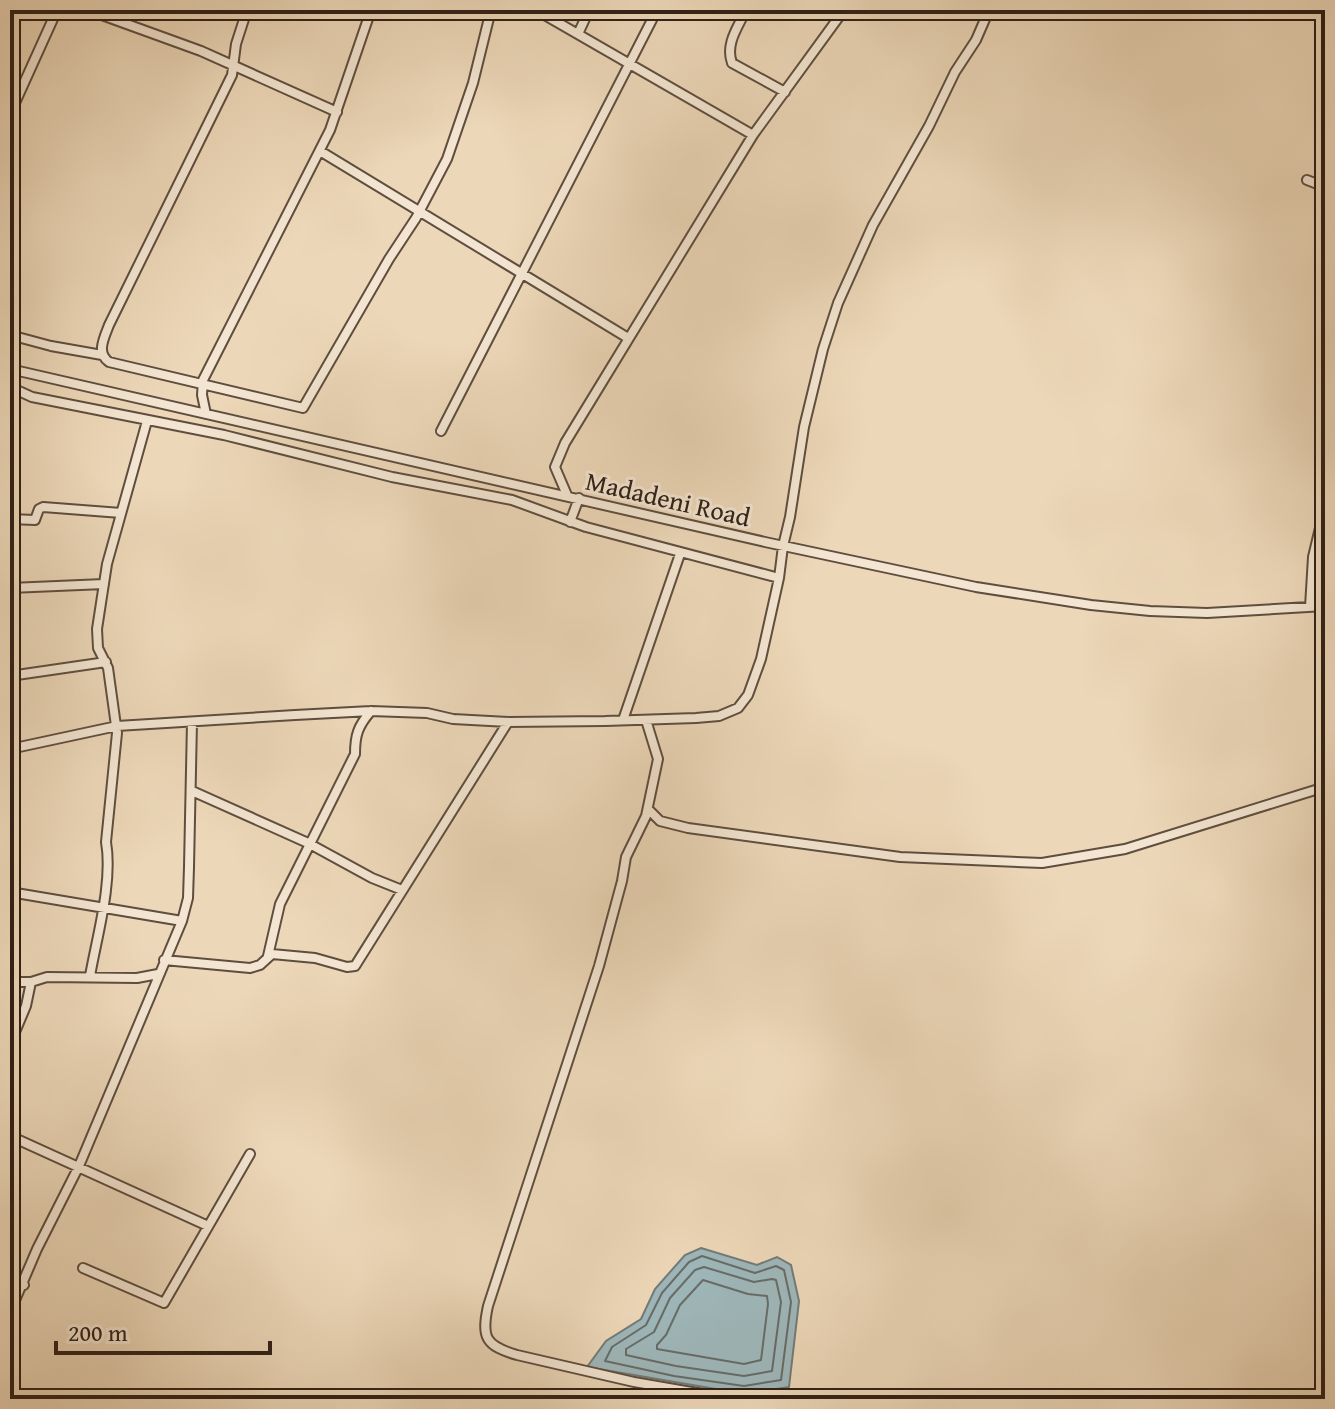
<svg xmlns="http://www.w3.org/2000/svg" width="1335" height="1409" viewBox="0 0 1335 1409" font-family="'Gentium Book Plus',serif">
  <rect width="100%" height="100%" fill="#ecd7b8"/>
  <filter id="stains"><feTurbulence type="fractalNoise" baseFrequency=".0025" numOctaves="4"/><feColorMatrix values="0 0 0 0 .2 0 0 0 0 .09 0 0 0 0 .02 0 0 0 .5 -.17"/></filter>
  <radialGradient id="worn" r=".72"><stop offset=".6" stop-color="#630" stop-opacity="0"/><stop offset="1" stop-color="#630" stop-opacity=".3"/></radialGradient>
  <path fill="#9eb7ba" stroke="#727b79" stroke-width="2" d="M701,1248L757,1265L777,1257L791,1265L799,1301L789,1387L745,1394L587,1367L606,1341L641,1319L655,1289L685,1255Z"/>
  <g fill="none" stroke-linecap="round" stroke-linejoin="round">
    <path stroke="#676c68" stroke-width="2" d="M702,1256L755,1273L776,1266L784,1270L791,1302L781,1380L744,1386L674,1376L605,1361L612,1347L646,1325L662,1293L689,1262Z
      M704,1267L754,1282L772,1279L776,1280L781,1302L772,1371L744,1376L676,1366L626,1355V1349L654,1332L670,1298L695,1270Z
      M703,1280L748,1294L767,1296L768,1304L761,1360L744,1364L657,1349V1345L666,1335L680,1305Z"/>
    <g stroke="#5f4e3f" stroke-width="12">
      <path id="minor" d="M88,10L201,51L337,112
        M247,10L236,44L232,75L109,325C104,338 96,353 109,362L303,408L389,259L416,218L447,159L473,83L491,10
        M536,10L753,135
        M746,10C738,27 725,44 732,63L785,92
        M1303,10L1325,19
        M578,34L589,10
        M10,114L57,10
        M320,151L628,338
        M1307,180L1325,187
        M10,335L51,346L102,355
        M10,369L765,542L976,587L1091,605L1150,611L1207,613L1325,606
        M10,387L32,397L224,435L392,477L512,500L586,527L779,578
        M206,414L202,395L203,380L330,130L371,10
        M441,431L657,10
        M567,495L555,467L565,443L753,135L844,10
        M10,519L35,520L39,509L43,507L121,513
        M570,522L579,498
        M10,588L104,584
        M1310,607L1313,557L1325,507
        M10,676L106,662
        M623,720L680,554
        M646,720L658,759L646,816L626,857L622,881L599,966L488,1306C481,1338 486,1346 517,1355L634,1382L732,1399
        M10,749L117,726L295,715L371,711L427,713L453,719L508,722L605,721L696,718L719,716L738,708L748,695L761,659L779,578L783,546L790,517L804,427L823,349L838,303L873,225L929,126L955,72L976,40L989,10
        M192,791L308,843L372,878L402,890
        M648,809L660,821L688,828L900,857L1042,863L1125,849L1325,787
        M10,892L182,921
        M268,956L280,904L355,754C355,735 358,726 371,711
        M164,960L250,968L260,965L272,954L315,958L347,967L355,966L508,722
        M90,976C97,936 113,882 106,842L117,733L108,668L98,648L97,629L107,564L147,421
        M10,982H31L47,977L137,978L158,974
        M10,1044L26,1006L31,982
        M10,1136L208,1226
        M83,1268L164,1303L250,1154
        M10,1279L24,1285
        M10,1312L37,1249L79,1166L182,921L188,898L189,867L192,722"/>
    </g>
    <use href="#minor" stroke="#f3e5d1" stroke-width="8"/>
  </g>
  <g text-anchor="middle" stroke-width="6" stroke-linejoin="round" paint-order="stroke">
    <g font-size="26" fill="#302017" stroke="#f3e5d1">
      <text transform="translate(668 499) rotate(13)" y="9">Madadeni Road</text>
    </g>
  </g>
  <rect width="1335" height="1409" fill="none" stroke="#ecd7b8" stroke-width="40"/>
  <rect x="12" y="12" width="1311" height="1385" fill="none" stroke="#302017" stroke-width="4"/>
  <rect x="20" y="20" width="1295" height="1369" fill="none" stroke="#302017" stroke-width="2"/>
  <path d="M56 1341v12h214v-12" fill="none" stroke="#302017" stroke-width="4"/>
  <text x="68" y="1341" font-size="24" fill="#302017" stroke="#f3e5d1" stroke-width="6" paint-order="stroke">200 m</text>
  <rect width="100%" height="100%" filter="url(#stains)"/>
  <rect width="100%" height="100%" fill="url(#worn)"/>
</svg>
